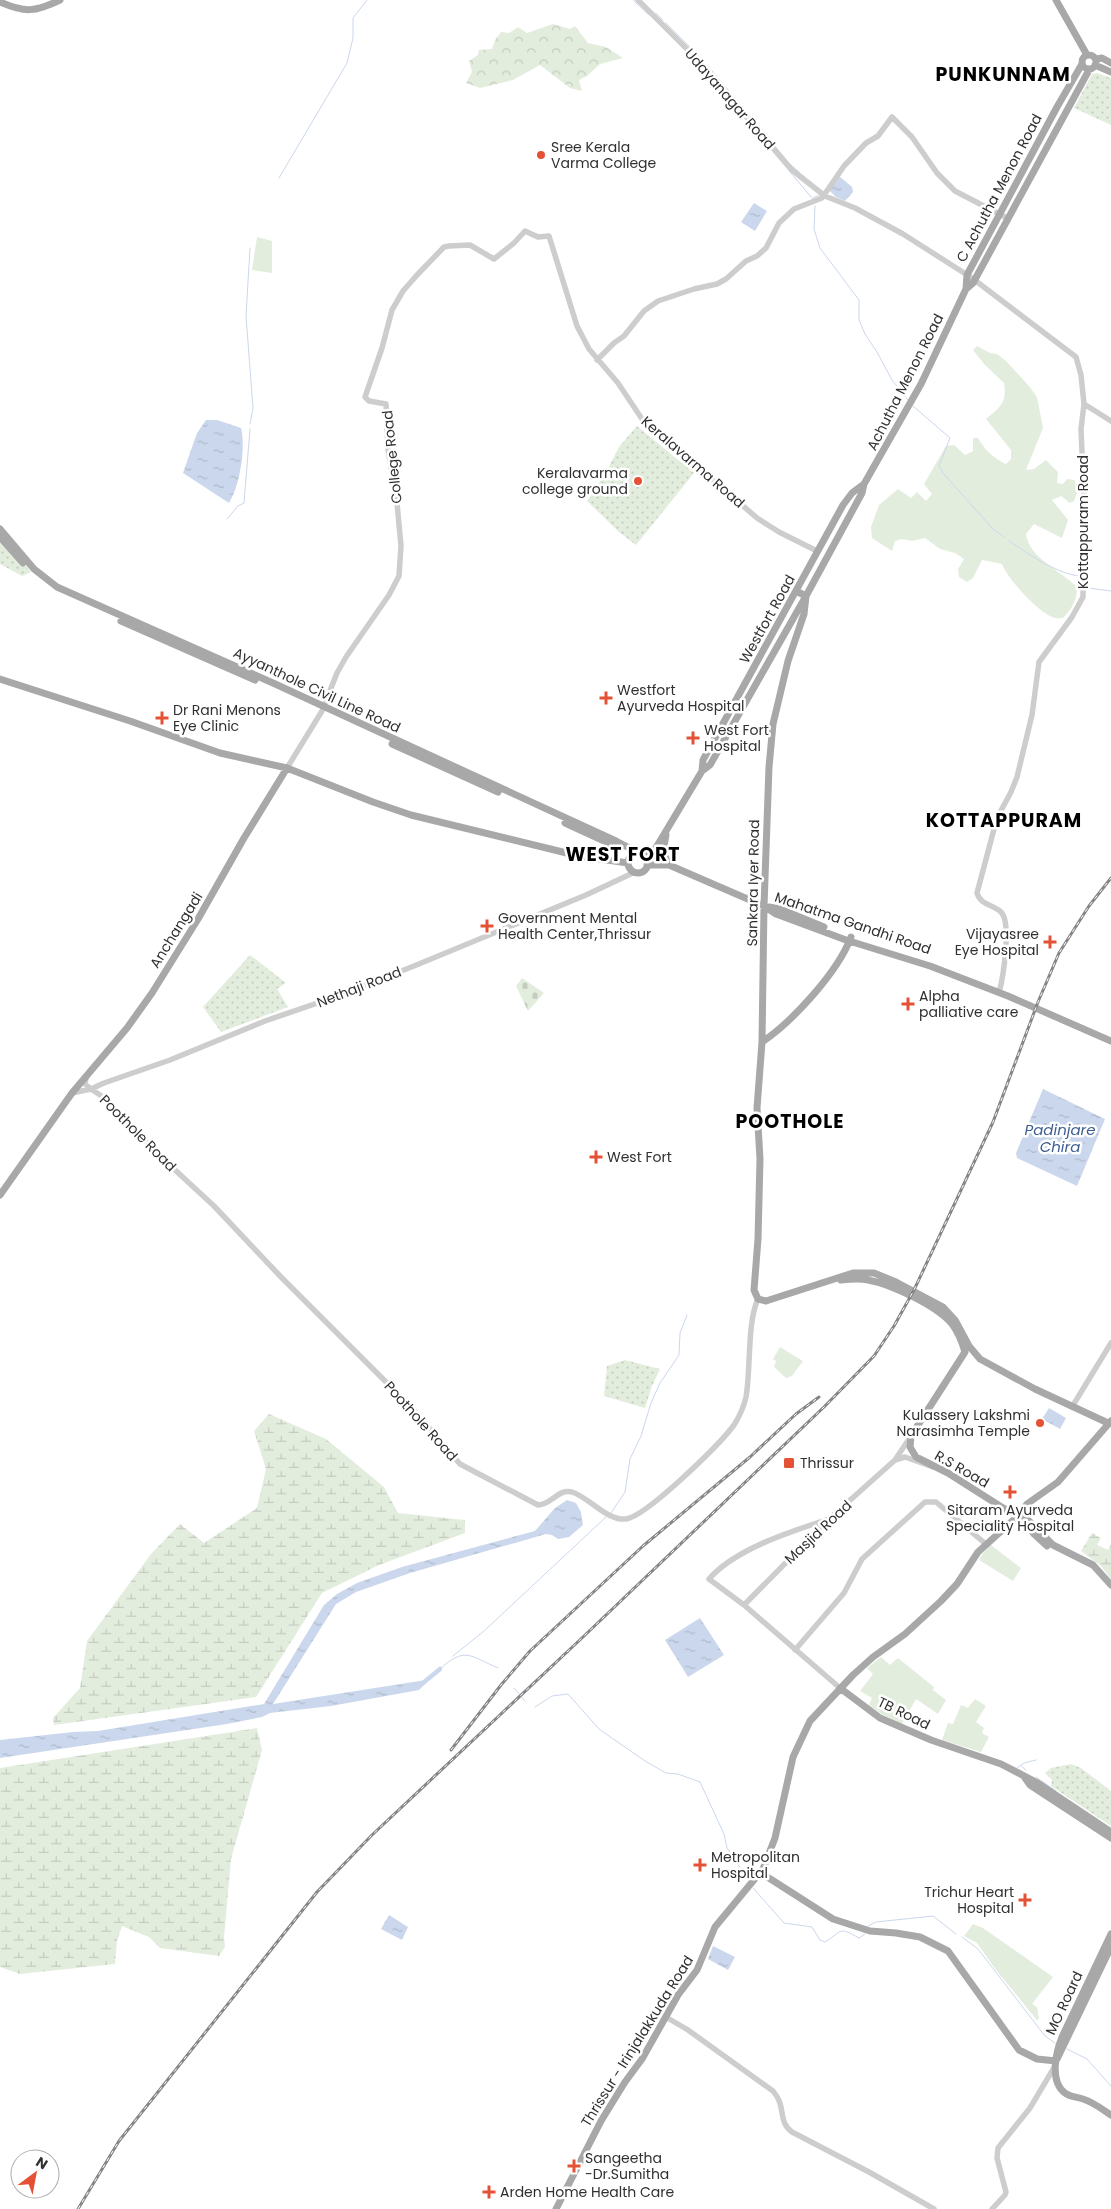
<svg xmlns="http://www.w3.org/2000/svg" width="1111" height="2209" viewBox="0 0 1111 2209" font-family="Poppins,sans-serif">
  <defs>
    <pattern id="forest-crowns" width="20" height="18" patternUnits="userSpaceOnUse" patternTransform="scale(1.25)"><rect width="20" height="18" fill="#e3edde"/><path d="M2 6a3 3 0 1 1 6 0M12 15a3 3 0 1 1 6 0" fill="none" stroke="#c3ccbf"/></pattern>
    <pattern id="wetland-marsh" width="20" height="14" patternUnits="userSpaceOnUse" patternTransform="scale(1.25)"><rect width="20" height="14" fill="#e3edde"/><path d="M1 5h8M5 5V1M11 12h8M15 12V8" fill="none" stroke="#c3ccbf"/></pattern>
    <pattern id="cemetery-stones" width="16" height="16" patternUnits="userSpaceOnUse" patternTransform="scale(1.25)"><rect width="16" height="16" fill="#e3edde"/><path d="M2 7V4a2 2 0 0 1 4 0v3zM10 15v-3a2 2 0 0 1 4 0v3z" fill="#c3ccbf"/></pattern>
    <pattern id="park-dots" width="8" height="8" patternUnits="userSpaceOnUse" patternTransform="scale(1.25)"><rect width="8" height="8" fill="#e3edde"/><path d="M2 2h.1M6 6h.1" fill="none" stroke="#c3ccbf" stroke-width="1.8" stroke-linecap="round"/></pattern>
    <pattern id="water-ripples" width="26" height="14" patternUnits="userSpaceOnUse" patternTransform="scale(1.25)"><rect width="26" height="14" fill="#cbd7ec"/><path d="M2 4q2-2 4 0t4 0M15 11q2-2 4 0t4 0" fill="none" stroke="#afb9cb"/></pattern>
  </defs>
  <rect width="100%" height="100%" fill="#fff"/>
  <path fill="#e3edde" d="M257,237L272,241V273L252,270Z
    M977,346L990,353L997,354L1006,361L1029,386L1037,397L1043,428L1026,470L1034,469L1046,460L1058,472L1057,483L1063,484L1067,479L1075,480L1077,493L1074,501L1070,503L1061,496L1052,500L1068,520L1062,538L1034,524L1026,534C1029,558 1061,571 1077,587C1077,600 1072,609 1063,618C1061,618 1058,619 1055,618C1039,614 1007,578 1002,564L982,560L973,578L967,582L959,577L958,569L964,559L955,553L940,549L925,538L912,541L902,539L895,541L892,551L872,538L871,527L879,505L898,489L911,498L917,492L926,501L932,494L924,484L946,446L954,445L965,455L973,451V438H978C985,450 993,458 1006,464L1011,459V450L986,419C1001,406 1007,403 1004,383L984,364L973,350Z
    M780,1347L803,1361L792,1376L786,1378L774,1367L776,1361L773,1359Z
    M991,1545L1021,1568L1013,1581L979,1560L983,1553Z
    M881,1657L890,1665L898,1658L934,1687L933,1690L946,1700L938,1714L916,1699L902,1724L883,1715L869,1705L872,1698L860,1691L873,1674L867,1668Z
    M975,1699L986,1706L976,1722L984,1728L982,1733L989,1737L981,1752L942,1740L948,1723L953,1724L961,1705L968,1708Z
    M973,1924L983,1928L1053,1977L1032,2004L1037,2007L1039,2019L1037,2020L996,1970L977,1943L964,1936Z"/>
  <path fill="url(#forest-crowns)" d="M553,24L570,29L575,26L588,43L606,47L623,58L600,64L587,76L579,80L582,91L570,88L540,65L513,80L480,88L466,83L472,72L469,61L478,55L479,50L492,49L495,40L501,32L509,33L518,27L527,33Z"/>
  <path fill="url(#wetland-marsh)" d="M269,1414L326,1439L384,1487L398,1513L465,1520V1533L379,1565L322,1593L256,1697L54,1725L53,1718L80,1688L87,1641L151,1554L180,1524L204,1543L257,1508L266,1469L254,1431Z
    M1092,1533L1101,1538L1097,1545L1108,1550L1111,1544V1579L1101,1566L1081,1551Z
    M257,1728L262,1750L231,1859L224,1938L225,1947L219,1956L160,1948L149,1937L122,1926L117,1941L115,1964L20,1974L0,1967V1768Z"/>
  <path fill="url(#cemetery-stones)" d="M522,978L544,993L528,1011L516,986Z"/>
  <path fill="url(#park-dots)" d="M1097,73L1111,78V125L1074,108L1092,74Z
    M637,426L694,473L636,545L619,532L587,501L605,474L619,447Z
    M0,537L31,572L22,576L0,564Z
    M250,955L286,983L277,989L288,1007L221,1032L203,1007Z
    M625,1360L660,1369L652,1386L645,1408L604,1396L607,1366Z
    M1071,1764L1081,1768L1111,1791V1826L1051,1786L1052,1780L1045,1773L1051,1768Z"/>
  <path fill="url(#water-ripples)" d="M839,176L852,187L853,192L845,201L836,197L829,190Z
    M754,203L767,211L755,231L741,222Z
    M206,420H217L241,428C246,447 240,486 229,503L183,473L197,433Z
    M1043,1089L1105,1119L1077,1186L1017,1158L1016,1153Z
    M1049,1408L1066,1418L1060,1429L1042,1419Z
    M567,1500L576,1503L581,1512L583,1525L569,1537L558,1539L552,1535L546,1534L410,1573L356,1592L336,1604L273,1704L426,1680L428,1681L419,1690L331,1706L270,1713L262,1717L227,1724L0,1758V1740L73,1732L98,1731L264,1704L324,1605L337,1594L357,1583L402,1567L535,1531L555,1508Z
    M700,1618L724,1655L688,1677L665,1640Z
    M389,1915L408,1927L402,1940L381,1929Z
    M713,1946L735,1957L728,1970L708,1959Z"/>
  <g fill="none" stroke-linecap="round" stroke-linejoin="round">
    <path stroke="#cbd7ec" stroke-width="1" d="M633,0L649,15
      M656,13L663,20
      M666,23L691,48
      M694,51L713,72
      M693,59L719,88
      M714,73L751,117
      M741,114L812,198
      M790,164L800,173
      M279,178L347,63L353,38V18L367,0
      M813,198L819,195
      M815,206L814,229L820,248L859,300V320L865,334L877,352L892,380L909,401
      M250,248L246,316L253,408L250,424
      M913,406L950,438L939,466L943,473L993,529L1004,537
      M227,519L238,506L244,503L250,429
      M1009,541C1027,553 1059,575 1080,576
      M1086,576H1089L1088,588L1111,591
      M611,1513L625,1492L630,1459L641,1436L651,1403L660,1383L679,1355L680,1333L687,1315
      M453,1656L484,1631L606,1517
      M440,1669C465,1646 470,1656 498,1668
      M514,1688L525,1701
      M535,1707L552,1696L568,1694L599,1729L645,1761L666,1773L678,1774L700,1782L724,1834L727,1848L749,1881
      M1021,1766L1026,1770
      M1017,1768L1024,1763L1036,1760
      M1036,1777L1056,1791
      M753,1888L784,1923L812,1927L820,1940L825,1942C843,1931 838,1926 859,1938L865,1934
      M868,1926L876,1922L933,1916L956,1934
      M962,1937L978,1949L1045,2036L1055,2043
      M1067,2049L1087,2059L1111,2086"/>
    <path stroke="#cbd7ec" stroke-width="4.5" d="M423,1683L440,1669"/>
    <path stroke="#cdcdcd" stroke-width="5.5" d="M638,0L703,65L792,170L825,196L855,208L903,234L972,278L1076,357L1081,375L1084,404L1081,429L1084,498L1083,597L1072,617L1039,662L1032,715L1017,777L1011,792L997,818L977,893C981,906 993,904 1001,912C1012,923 1003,978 999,993
      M597,360L614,343L624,336L644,311L658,301L694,289L717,284L726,279L746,261L757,256L766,248L779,223L794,209L822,198L844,166L866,143L878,136L892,117L912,137L937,173L955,191L1007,218
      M1084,404L1111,421
      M287,768L322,711L337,673L346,657L389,595L399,576L401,546L397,503L388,449L386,404L369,401L365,397L382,348L392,310L403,291L417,275L444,247L449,246L470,245L494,259L514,243L525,231L538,237L549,236L577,326L589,349L618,383L642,419L655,433L682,453L757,518L779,532L817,551
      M86,1078L85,1084L91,1089L104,1083L170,1060L265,1021L335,997L414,966L586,895L635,872
      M72,1093L91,1089L103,1097L161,1157L214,1206L281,1277L413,1409L460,1464L538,1505C551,1505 559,1488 572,1492C590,1498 607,1521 626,1519C647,1516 720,1444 734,1425C739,1417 744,1406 746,1397C751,1369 747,1322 758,1299
      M1072,1407L1111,1343
      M895,1460L905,1457L933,1467
      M829,1519C792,1531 735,1549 709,1579L744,1605L840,1688
      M744,1605L829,1519L895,1460L911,1436
      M795,1650L844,1593L862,1559L925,1502H936L987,1545
      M666,2017L688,2030L773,2091C787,2107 777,2121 792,2132L869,2172L934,2209
      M992,2209L1005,2195L1006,2192L997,2158L998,2148L1030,2108L1055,2066"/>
    <path stroke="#a8a8a8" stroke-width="7" d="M1056,0L1087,55
      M0,2C25,13 35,12 60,0
      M1082 62a7 7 0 1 1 14 0a7 7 0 1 1-14 0Z
      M1096,59L1102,58L1111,63
      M1082,64L1057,107L967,275L966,289L921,384L864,484L862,493L806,596L804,614L788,661L773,724L769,767L764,906L762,1042L757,1108L760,1159L758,1239L754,1290L758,1299L766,1301L853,1273H874L896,1282L943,1307L955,1320L969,1346L980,1359L1035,1389L1108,1423
      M1095,65L1111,72
      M966,289L973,283L1089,70
      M0,529L34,569L57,587L273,683L616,841L639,853
      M0,537L23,563
      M121,621L255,680
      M0,679L130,721L220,753L287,768L373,802L411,815L579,856L628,863
      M392,744L498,792
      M702,771L710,765L806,596L796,591
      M565,823L615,846H623
      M666,835L663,852L669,865
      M628 863a10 10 0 1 1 20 0a10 10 0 1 1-20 0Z
      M645,856L654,851L702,771L703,760L843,505L852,493L864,484
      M647,865H669L764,906L776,914L846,940L930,966L1008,996L1111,1041
      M769,907L780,909L824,927
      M762,1042C792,1022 838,972 851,937
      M0,1195L72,1093L127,1028L152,993L198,919L244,838L287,768
      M841,1280C850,1279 859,1278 868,1280C891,1284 937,1306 952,1324C958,1332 962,1342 965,1352L911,1436L910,1447L916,1457L948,1473L1003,1508L1027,1519L1053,1545L1093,1565L1111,1585
      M1021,1517L1034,1534L1047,1546
      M840,1688L880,1718L931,1740L1001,1764L1036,1782L1111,1832
      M1025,1778L1030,1785L1111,1838
      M761,1873L833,1919L870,1931L896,1933L920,1937L948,1951L1019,2050L1037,2059L1056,2061
      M1111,1934L1062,2037C1056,2052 1049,2081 1065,2093C1070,2097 1077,2097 1083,2099C1093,2102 1102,2109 1111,2115
      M1057,2059L1111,1947
      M556,2209L601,2121L625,2082L642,2059L678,1995L697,1970L715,1927L763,1869L775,1838L793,1757L810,1721L853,1675L873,1657L905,1634L941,1601L957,1584L978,1552L1019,1515L1027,1504L1058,1482L1111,1421"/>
    <g stroke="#858585" stroke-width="3">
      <path id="rail" d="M451,1750L501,1685L530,1651L643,1546L750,1457L796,1414L819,1397
        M78,2209L119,2141L317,1892L372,1835L583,1637L824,1407L874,1356L894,1326L914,1290L993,1122L1038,1002L1059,953L1089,906L1111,878"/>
    </g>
    <use href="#rail" stroke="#fff" stroke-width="1" stroke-dasharray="4" stroke-linecap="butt"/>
  </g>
  <g fill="#e45135" stroke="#fff" stroke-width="2">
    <circle cx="541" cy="155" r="5"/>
    <circle cx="638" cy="481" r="5"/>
    <path d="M603.5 690.5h5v5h5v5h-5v5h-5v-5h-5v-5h5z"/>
    <path d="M159.5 710.5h5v5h5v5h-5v5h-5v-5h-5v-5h5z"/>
    <path d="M690.5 730.5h5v5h5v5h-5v5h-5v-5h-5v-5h5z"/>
    <path d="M484.5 918.5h5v5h5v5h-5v5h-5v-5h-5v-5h5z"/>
    <path d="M1047.5 934.5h5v5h5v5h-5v5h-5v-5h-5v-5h5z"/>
    <path d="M905.5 996.5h5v5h5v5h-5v5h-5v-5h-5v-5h5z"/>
    <path d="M593.5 1149.5h5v5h5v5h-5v5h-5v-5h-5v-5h5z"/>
    <circle cx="1040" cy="1423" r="5"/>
    <rect x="783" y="1457" width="12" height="12" rx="2.5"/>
    <path d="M1007.5 1484.5h5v5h5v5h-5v5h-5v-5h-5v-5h5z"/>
    <path d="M697.5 1857.5h5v5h5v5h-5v5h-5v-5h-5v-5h5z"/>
    <path d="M1022.5 1892.5h5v5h5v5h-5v5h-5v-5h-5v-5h5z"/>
    <path d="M571.5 2158.5h5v5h5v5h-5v5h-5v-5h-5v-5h5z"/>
    <path d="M486.5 2184.5h5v5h5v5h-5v5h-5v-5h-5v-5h5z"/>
  </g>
  <g text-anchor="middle" stroke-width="5" stroke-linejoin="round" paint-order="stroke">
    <g font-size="14" fill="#303030" stroke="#fff">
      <text transform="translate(730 99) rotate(49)" y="5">Udayanagar Road</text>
      <text transform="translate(999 188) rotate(-62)" y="5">C Achutha Menon Road</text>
      <text transform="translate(905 382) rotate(-63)" y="5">Achutha Menon Road</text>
      <text transform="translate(392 457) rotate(-96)" y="5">College Road</text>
      <text transform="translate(693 462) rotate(41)" y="5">Keralavarma Road</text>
      <text transform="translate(1083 522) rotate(-90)" y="5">Kottappuram Road</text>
      <text transform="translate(767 619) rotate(-61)" y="5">Westfort Road</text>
      <text transform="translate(317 690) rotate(25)" y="5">Ayyanthole Civil Line Road</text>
      <text transform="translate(753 883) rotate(-89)" y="5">Sankara Iyer Road</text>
      <text transform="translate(853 923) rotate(19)" y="5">Mahatma Gandhi Road</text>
      <text transform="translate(176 930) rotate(-58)" y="5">Anchangadi</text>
      <text transform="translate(359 987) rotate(-21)" y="5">Nethaji Road</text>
      <text transform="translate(138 1133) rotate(45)" y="5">Poothole Road</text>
      <text transform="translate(421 1421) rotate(48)" y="5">Poothole Road</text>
      <text transform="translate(962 1469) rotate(30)" y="5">R.S Road</text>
      <text transform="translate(818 1532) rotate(-43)" y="5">Masjid Road</text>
      <text transform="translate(904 1713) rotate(26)" y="5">TB Road</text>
      <text transform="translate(1064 2003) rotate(-65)" y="5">MO Roard</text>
      <text transform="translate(637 2041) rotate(-58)" y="5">Thrissur - Irinjalakkuda Road</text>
    </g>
    <g font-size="14" fill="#303030" stroke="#fff" text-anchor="start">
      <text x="551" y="152">Sree Kerala<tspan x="551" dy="16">Varma College</tspan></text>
      <text x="628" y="478" text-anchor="end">Keralavarma<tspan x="628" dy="16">college ground</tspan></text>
      <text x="617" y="695">Westfort<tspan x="617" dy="16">Ayurveda Hospital</tspan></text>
      <text x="173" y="715">Dr Rani Menons<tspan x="173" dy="16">Eye Clinic</tspan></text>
      <text x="704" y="735">West Fort<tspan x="704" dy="16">Hospital</tspan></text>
      <text x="498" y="923">Government Mental<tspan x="498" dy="16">Health Center,Thrissur</tspan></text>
      <text x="1039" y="939" text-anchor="end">Vijayasree<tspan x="1039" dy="16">Eye Hospital</tspan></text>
      <text x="919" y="1001">Alpha<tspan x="919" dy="16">palliative care</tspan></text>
      <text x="607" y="1162">West Fort</text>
      <text x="1030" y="1420" text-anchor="end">Kulassery Lakshmi<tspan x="1030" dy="16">Narasimha Temple</tspan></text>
      <text x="800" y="1468">Thrissur</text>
      <text x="1010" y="1515" text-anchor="middle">Sitaram Ayurveda<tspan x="1010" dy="16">Speciality Hospital</tspan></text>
      <text x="711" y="1862">Metropolitan<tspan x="711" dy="16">Hospital</tspan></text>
      <text x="1014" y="1897" text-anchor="end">Trichur Heart<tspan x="1014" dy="16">Hospital</tspan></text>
      <text x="585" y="2163">Sangeetha<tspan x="585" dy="16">-Dr.Sumitha</tspan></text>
      <text x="500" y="2197">Arden Home Health Care</text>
    </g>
    <g font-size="15" font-style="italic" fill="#3e5e92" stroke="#fff">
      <text x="1060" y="1135">Padinjare<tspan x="1060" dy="17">Chira</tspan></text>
    </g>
    <g font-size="19" font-weight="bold" letter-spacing="1" fill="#000" stroke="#fff">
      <text x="1003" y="81">PUNKUNNAM</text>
      <text x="1004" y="827">KOTTAPPURAM</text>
      <text x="623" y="861">WEST FORT</text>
      <text x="790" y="1128">POOTHOLE</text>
    </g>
  </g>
  <g transform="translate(35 2174) rotate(32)"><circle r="24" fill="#ffffff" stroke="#acacac"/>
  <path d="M0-4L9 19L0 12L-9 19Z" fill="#e45135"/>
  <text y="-8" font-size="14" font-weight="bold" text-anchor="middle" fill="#303030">N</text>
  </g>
</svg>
